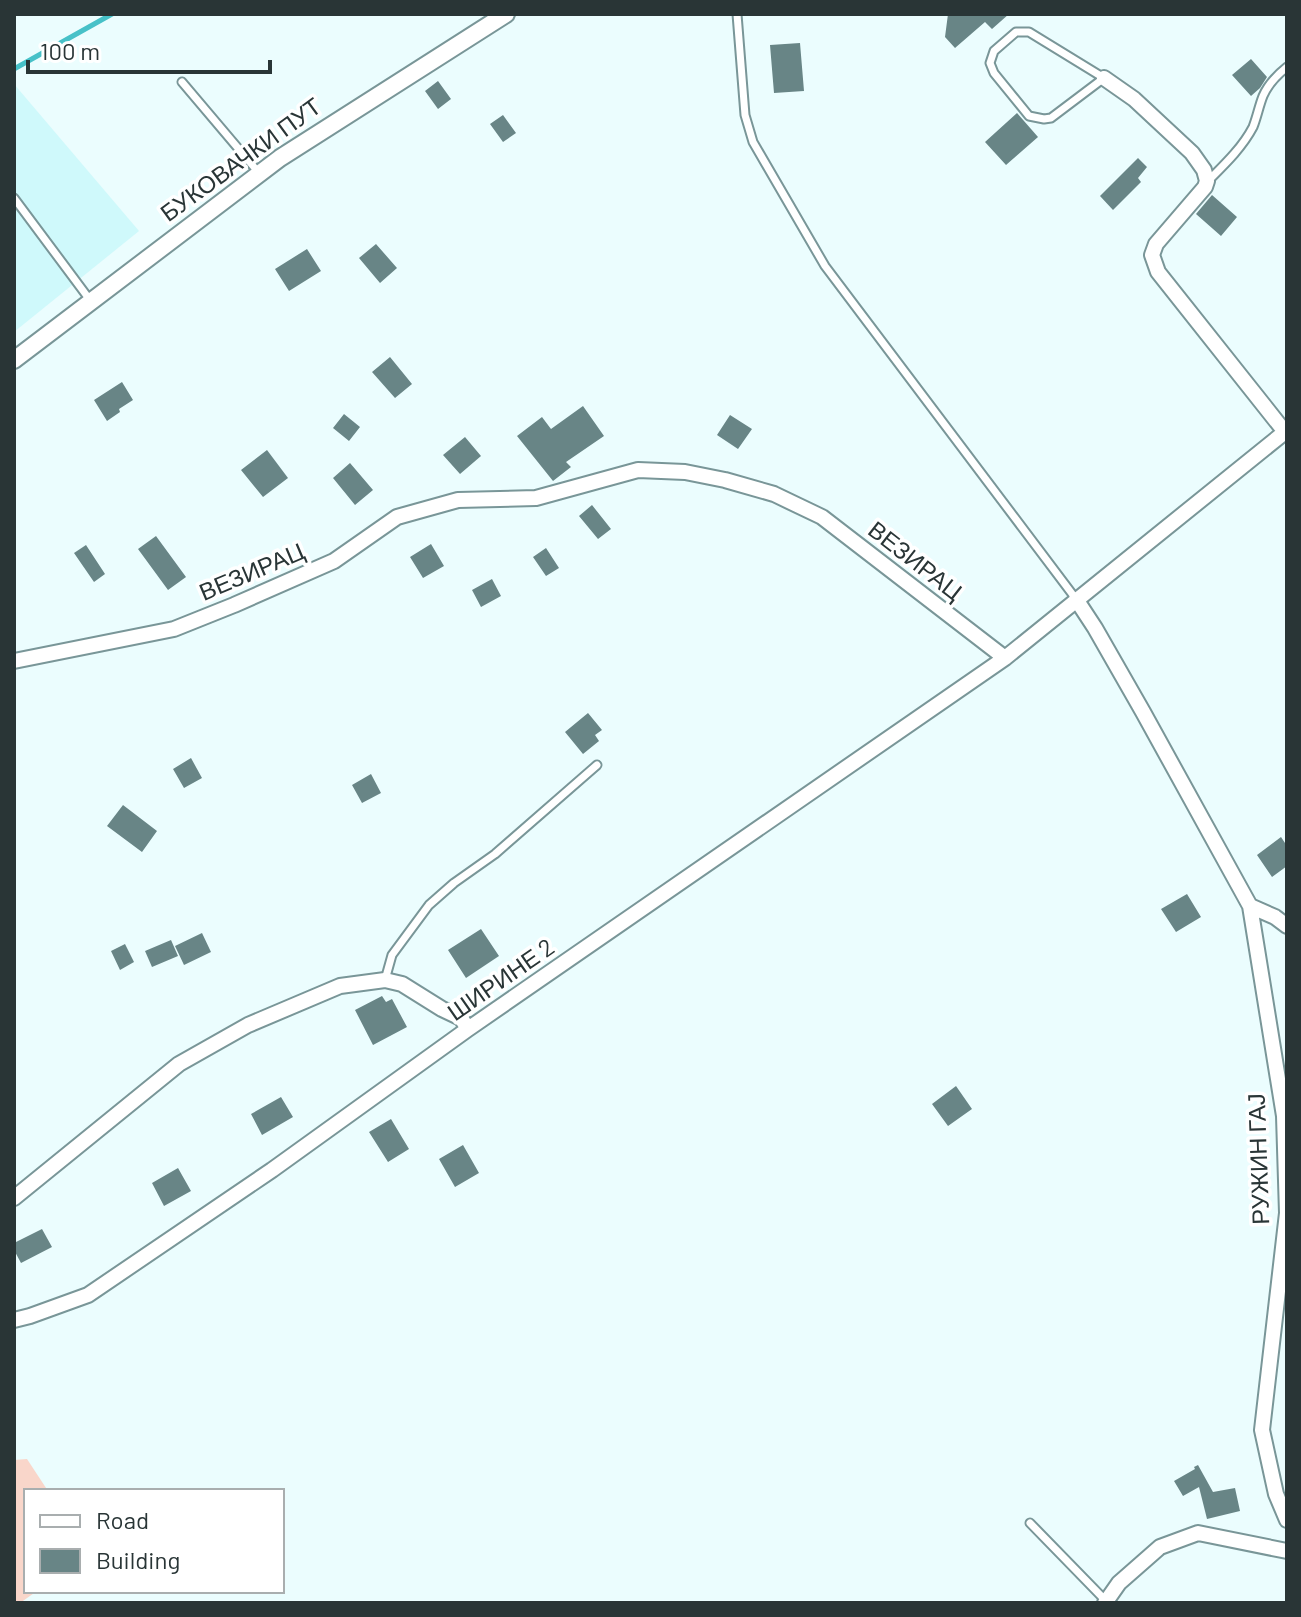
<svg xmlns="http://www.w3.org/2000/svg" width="1301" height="1617" viewBox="0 0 1301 1617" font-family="Barlow,sans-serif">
  <rect width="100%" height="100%" fill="#ebfdfe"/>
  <path fill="#cff9fb" d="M14,84L139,231L14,332Z"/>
  <path fill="#f9d6ca" d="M27,1459L48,1491H26V1591H37L20,1603H14V1460Z"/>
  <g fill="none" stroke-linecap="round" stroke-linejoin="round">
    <path stroke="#47c1c8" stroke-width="5" d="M14,69L112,14"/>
  </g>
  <path fill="#688586" d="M948,14H1009L992,29L985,22L955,48L945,37Z
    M800,43L804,91L774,93L770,45Z
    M1251,59L1267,77L1260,88L1251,96L1232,75Z
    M438,81L451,99L438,109L425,91Z
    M1017,113L1038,137L1006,165L985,142Z
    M503,115L516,133L503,142L490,124Z
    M1138,158L1147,167L1138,178L1141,182L1113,210L1100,196Z
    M1212,195L1237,217L1221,236L1196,214Z
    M376,244L397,268L380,283L359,258Z
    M307,249L321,271L289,291L275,269Z
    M390,357L412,384L395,398L372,372Z
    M122,382L133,400L119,409L120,412L107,421L94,400Z
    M583,406L604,436L566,462L571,467L553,481L517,436L542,417L551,429Z
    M344,414L360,427L349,441L333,428Z
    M730,415L752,429L738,449L717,435Z
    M465,437L481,456L460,474L443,455Z
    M267,450L288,478L263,497L241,470Z
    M350,463L373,490L355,505L333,478Z
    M592,505L611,529L598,539L579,516Z
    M156,536L186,577L168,590L138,549Z
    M431,544L444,566L423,578L410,557Z
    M86,545L105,574L94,582L74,553Z
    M546,548L559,568L546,576L533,557Z
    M492,579L501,596L481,607L472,590Z
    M588,713L602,730L595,735L599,741L583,754L565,732Z
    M191,758L202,778L184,788L173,769Z
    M371,774L381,793L362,803L352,785Z
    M123,805L157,831L142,852L107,826Z
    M1281,837L1287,846V866L1272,877L1257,855Z
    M1187,894L1201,917L1176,932L1161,909Z
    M481,929L499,956L466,978L448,950Z
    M202,933L211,952L184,965L175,946Z
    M171,940L178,956L152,967L145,951Z
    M125,944L134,962L120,970L111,951Z
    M382,996L386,1002L392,999L407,1027L373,1045L355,1010Z
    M956,1086L972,1109L948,1126L932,1104Z
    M281,1097L293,1117L262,1135L251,1114Z
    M391,1119L409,1149L388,1162L369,1132Z
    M463,1145L479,1173L455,1187L439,1159Z
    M178,1168L191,1191L164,1206L152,1183Z
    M42,1229L52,1247L21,1263L14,1250V1243Z
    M1198,1465L1213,1492L1235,1488L1240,1511L1207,1519L1199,1487L1183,1496L1174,1481L1195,1469L1194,1467Z"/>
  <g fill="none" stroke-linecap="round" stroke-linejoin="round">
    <g stroke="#799698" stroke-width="11">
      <path id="service" d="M737,14L745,115L753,142L825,266L1076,599
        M1016,32H1029L1104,78L1051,118L1044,119L1029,116L994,73L990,63L994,51Z
        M182,82L259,173
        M1208,181C1224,165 1242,148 1253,127C1257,117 1259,106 1263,96C1268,84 1277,75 1287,67
        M14,198L90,300
        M385,980L392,955L429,905L454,883L495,854L597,765
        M1030,1523L1106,1601"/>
    </g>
    <g stroke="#799698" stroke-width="18">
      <path id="minor" d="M1076,599L1095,628L1143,712L1250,906L1284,1116L1287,1213L1262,1430L1276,1494L1287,1520
        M14,661L174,629L234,605L334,561L397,517L458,500L536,498L638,470L685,472L725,480L774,494L822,517L1005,658
        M1250,906L1275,917L1287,926
        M14,1198L179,1064L248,1025L340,986L385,980L402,984L442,1009L461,1018L468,1029
        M14,1320L30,1316L88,1295L272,1170L468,1029L1005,658L1285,432L1158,272L1152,255L1156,244L1205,187L1207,181L1204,170L1192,153L1134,99L1104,78
        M1105,1603L1119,1583L1160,1547L1198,1533L1287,1551"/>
    </g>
    <g stroke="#799698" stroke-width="20">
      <path id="tertiary" d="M14,360L280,158L506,14"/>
    </g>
    <use href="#service" stroke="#fff" stroke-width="7"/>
    <use href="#minor" stroke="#fff" stroke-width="14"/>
    <use href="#tertiary" stroke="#fff" stroke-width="16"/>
  </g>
  <g text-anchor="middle" stroke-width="7" stroke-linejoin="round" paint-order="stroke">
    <g font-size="24" fill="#293536" stroke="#fff">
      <text transform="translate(241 160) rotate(-36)" y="8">БУКОВАЧКИ ПУТ</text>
      <text transform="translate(915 561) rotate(38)" y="8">ВЕЗИРАЦ</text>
      <text transform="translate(252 572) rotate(-23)" y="8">ВЕЗИРАЦ</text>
      <text transform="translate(501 980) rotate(-35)" y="8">ШИРИНЕ 2</text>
      <text transform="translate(1259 1159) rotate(-92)" y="8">РУЖИН ГАЈ</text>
    </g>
  </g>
  <rect width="1301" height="1617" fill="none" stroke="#293536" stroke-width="32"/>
  <rect x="24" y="1489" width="260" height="104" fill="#ffffff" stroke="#a9aeaf" stroke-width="2"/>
  <rect x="40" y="1515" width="40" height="12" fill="#ffffff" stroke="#a9aeaf" stroke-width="2"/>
  <text x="96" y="1529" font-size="24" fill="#293536">Road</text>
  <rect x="40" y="1549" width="40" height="24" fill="#688586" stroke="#a9aeaf" stroke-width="2"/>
  <text x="96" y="1569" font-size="24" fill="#293536">Building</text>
  <path d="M28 60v12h242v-12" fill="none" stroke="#293536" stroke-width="4"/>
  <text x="40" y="60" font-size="24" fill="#293536" stroke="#ffffff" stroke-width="6" paint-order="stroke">100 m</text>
</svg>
